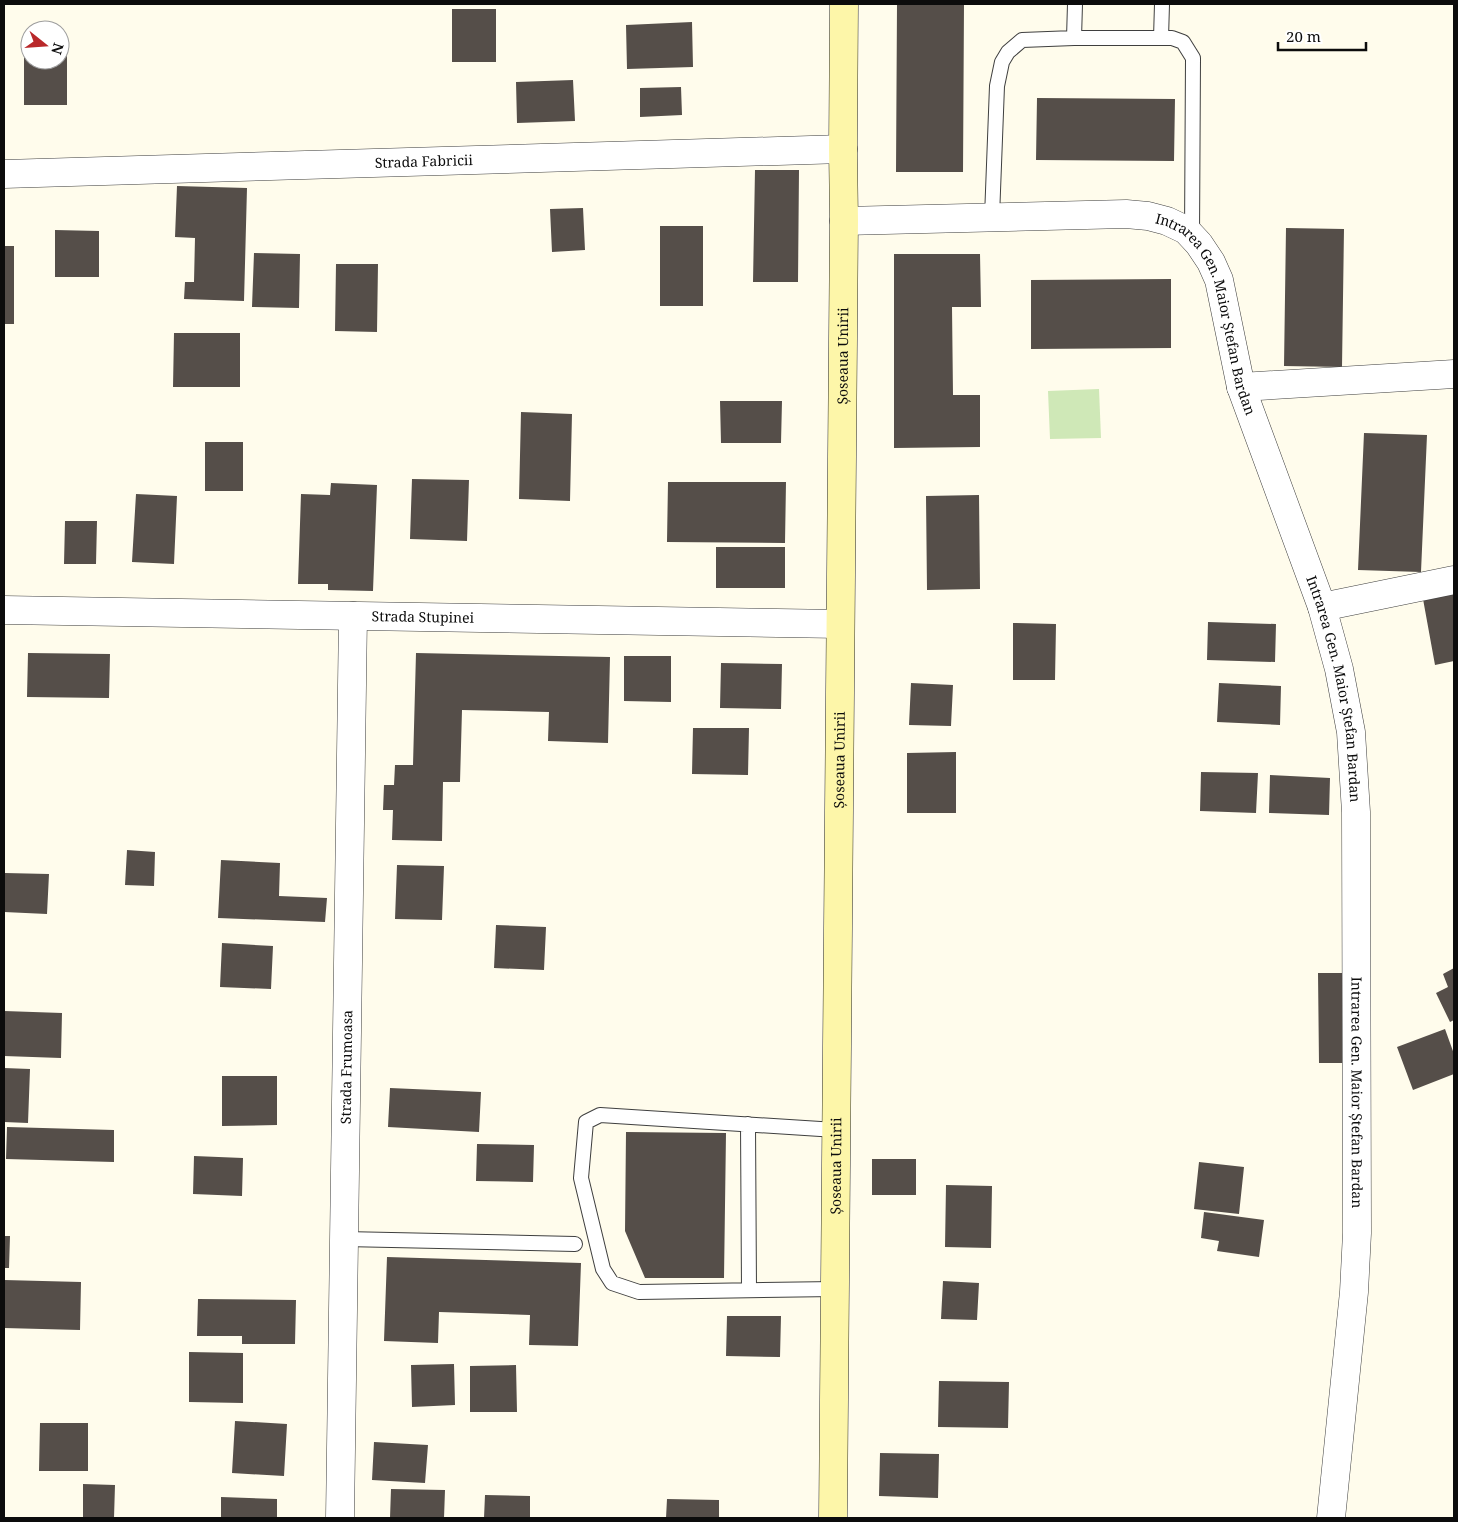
<svg xmlns="http://www.w3.org/2000/svg" width="1458" height="1522" viewBox="0 0 1458 1522" font-family="'Noto Serif',serif">
  <rect width="100%" height="100%" fill="#fffcec"/>
  <path fill="#cfe8b7" d="M1099,389L1101,438L1050,439L1048,391Z"/>
  <path fill="#554e49" d="M897,4H964L963,172H896Z
    M452,9H496V62H452Z
    M692,22L693,67L627,69L626,25Z
    M24,49H30V60H60V49H67V105H24Z
    M573,80L575,121L517,123L516,82Z
    M681,87L682,115L640,117V88Z
    M1037,98L1175,99L1174,161L1036,160Z
    M755,170H799L798,282H753Z
    M177,186L247,188L244,301L184,299L185,282H194L195,238L175,237Z
    M583,208L585,250L552,252L550,209Z
    M660,226H703V306H660Z
    M1286,228L1344,229L1342,367L1284,366Z
    M55,230L99,231V277H55Z
    M4,246H14V324H4Z
    M254,253L300,254L299,308L252,307Z
    M894,254H980L981,307H952L953,395H980V447L894,448Z
    M336,264H378L377,332L335,331Z
    M1171,279V348L1031,349V280Z
    M174,333H240V387H173Z
    M720,401H782L781,443H721Z
    M521,412L572,414L570,501L519,499Z
    M1364,433L1427,435L1421,572L1358,570Z
    M205,442H243V491H205Z
    M412,479L469,480L467,541L410,539Z
    M668,482H786L785,543L667,542Z
    M331,483L377,485L373,591L328,590V584H298L301,494L330,495Z
    M136,494L177,496L174,564L132,562Z
    M979,495L980,589L927,590L926,496Z
    M65,521H97L96,564H64Z
    M716,547H785V588H716Z
    M1454,593V661L1435,665L1423,599Z
    M1208,622L1276,624L1275,662L1207,660Z
    M1013,623L1056,624L1055,680H1013Z
    M28,653L110,654L109,698L27,697Z
    M416,653L610,657L608,743L548,741L549,712L462,710L460,782H443L442,841L392,840L393,810H383L384,785H394L395,765H413Z
    M624,656H671V702L624,701Z
    M721,663L782,664L781,709L720,708Z
    M911,683L953,685L951,726L909,725Z
    M1219,683L1281,686L1280,725L1217,722Z
    M693,728H749L748,775L692,774Z
    M956,752V813H907V753Z
    M1201,772L1258,773L1256,813L1200,811Z
    M1270,775L1330,778L1329,815L1269,813Z
    M127,850L155,852L154,886L125,885Z
    M221,860L280,863L279,896L327,898L325,922L218,918Z
    M397,865L444,866L442,920L395,919Z
    M5,873L49,874L47,914L4,912Z
    M496,925L546,927L544,970L494,968Z
    M222,943L273,946L271,989L220,987Z
    M1454,968V1020L1450,1022L1436,993L1448,987L1443,974Z
    M1318,973H1345L1346,1063H1319Z
    M4,1011L62,1013L61,1058L4,1056Z
    M1445,1029L1454,1054V1074L1413,1090L1397,1047Z
    M4,1068L30,1069L28,1123L4,1122Z
    M222,1076H277V1125L222,1126Z
    M390,1088L481,1092L479,1132L388,1127Z
    M7,1127L114,1130V1162L6,1159Z
    M626,1132L726,1133L724,1278H645L625,1231Z
    M477,1144L534,1145L533,1182L476,1181Z
    M194,1156L243,1158L242,1196L193,1194Z
    M872,1159H916V1195H872Z
    M1199,1162L1244,1167L1239,1214L1194,1209Z
    M946,1185L992,1186L991,1248L945,1247Z
    M1204,1212L1264,1220L1259,1257L1217,1251L1219,1241L1201,1238Z
    M4,1236H10L9,1268H4Z
    M387,1257L581,1263L578,1346L529,1345L530,1315L439,1312L438,1343L384,1341Z
    M4,1280L81,1282L80,1330L4,1328Z
    M943,1281L979,1283L977,1320L941,1319Z
    M198,1299L296,1300L295,1344H242V1336H197Z
    M727,1316H781L780,1357L726,1356Z
    M189,1352L243,1353V1403L189,1402Z
    M454,1364L455,1405L412,1407L411,1365Z
    M516,1365L517,1412H470V1366Z
    M939,1381L1009,1382L1008,1428L938,1427Z
    M235,1421L287,1424L284,1476L232,1473Z
    M40,1423H88V1471H39Z
    M374,1442L428,1445L425,1483L372,1480Z
    M880,1453L939,1454L938,1498L879,1496Z
    M83,1484L115,1485L114,1518H83Z
    M391,1489L445,1490L444,1518H390Z
    M485,1495L530,1496V1518H484Z
    M221,1497L277,1499V1518H221Z
    M667,1499L719,1500V1518H666Z"/>
  <g fill="none" stroke-linecap="round" stroke-linejoin="round">
    <g stroke="#3f3f3f" stroke-width="16">
      <path id="service" d="M1074,38L1075,4
        M1161,38L1162,4
        M992,217L997,86L1002,62L1008,52L1022,40L1074,38H1172L1183,42L1193,58L1192,236
        M748,1124L749,1290
        M344,1239L575,1244
        M835,1289L639,1292L612,1283L603,1269L581,1178L586,1122L600,1115L836,1130"/>
    </g>
    <g stroke="#3f3f3f" stroke-width="29">
      <g id="minor">
        <path id="s1" d="M4,174L843,149"/>
        <path id="s2" d="M844,221L1126,214L1148,216L1167,221L1186,230L1199,244L1211,262L1219,280L1241,387L1322,607L1339,669L1351,732L1356,812L1357,1233L1354,1292L1331,1518"/>
        <path d="M1241,387L1454,374"/>
        <path d="M1322,607L1454,580"/>
        <path id="s3" d="M4,610L840,624"/>
        <path id="s4" d="M340,1518L353,616"/>
      </g>
    </g>
    <g stroke="#2e2e2e" stroke-width="29">
      <g id="secondary">
        <path id="s5" d="M833,1518L844,221L843,149L844,4"/>
      </g>
    </g>
    <use href="#service" stroke="#fff" stroke-width="14"/>
    <use href="#minor" stroke="#fff" stroke-width="28"/>
    <use href="#secondary" stroke="#fdf6a9" stroke-width="28"/>
  </g>
  <g text-anchor="middle" stroke-width="5" stroke-linejoin="round" paint-order="stroke">
    <g font-size="14" fill="#0c0c0c" stroke="#fff">
      <text dy="5" stroke="none"><textPath href="#s1" startOffset="420">Strada Fabricii</textPath></text>
      <text dy="5" stroke="none"><textPath href="#s2" startOffset="428">Intrarea Gen. Maior Ștefan Bardan</textPath></text>
      <text dy="5" stroke="none"><textPath href="#s5" startOffset="1162">Șoseaua Unirii</textPath></text>
      <text dy="5" stroke="none"><textPath href="#s3" startOffset="419">Strada Stupinei</textPath></text>
      <text dy="5" stroke="none"><textPath href="#s2" startOffset="832">Intrarea Gen. Maior Ștefan Bardan</textPath></text>
      <text dy="5" stroke="none"><textPath href="#s5" startOffset="758">Șoseaua Unirii</textPath></text>
      <text dy="5" stroke="none"><textPath href="#s4" startOffset="451">Strada Frumoasa</textPath></text>
      <text dy="5" stroke="none"><textPath href="#s2" startOffset="1238">Intrarea Gen. Maior Ștefan Bardan</textPath></text>
      <text dy="5" stroke="none"><textPath href="#s5" startOffset="352">Șoseaua Unirii</textPath></text>
    </g>
  </g>
  <rect width="1458" height="1522" fill="none" stroke="#0c0c0c" stroke-width="10"/>
  <g transform="translate(45 45) rotate(107)"><circle r="24" fill="#ffffff" stroke="#9e9e9e"/>
  <path d="M0-4L9 19L0 12L-9 19Z" fill="#b9282a"/>
  <text y="-8" font-size="14" font-weight="bold" text-anchor="middle" fill="#0c0c0c">N</text>
  </g>
  <path d="M1278 42v8h88v-8" fill="none" stroke="#0c0c0c" stroke-width="2.5"/>
  <text x="1286" y="42" font-size="15" fill="#0c0c0c" stroke="#ffffff" stroke-width="4" paint-order="stroke">20 m</text>
</svg>
